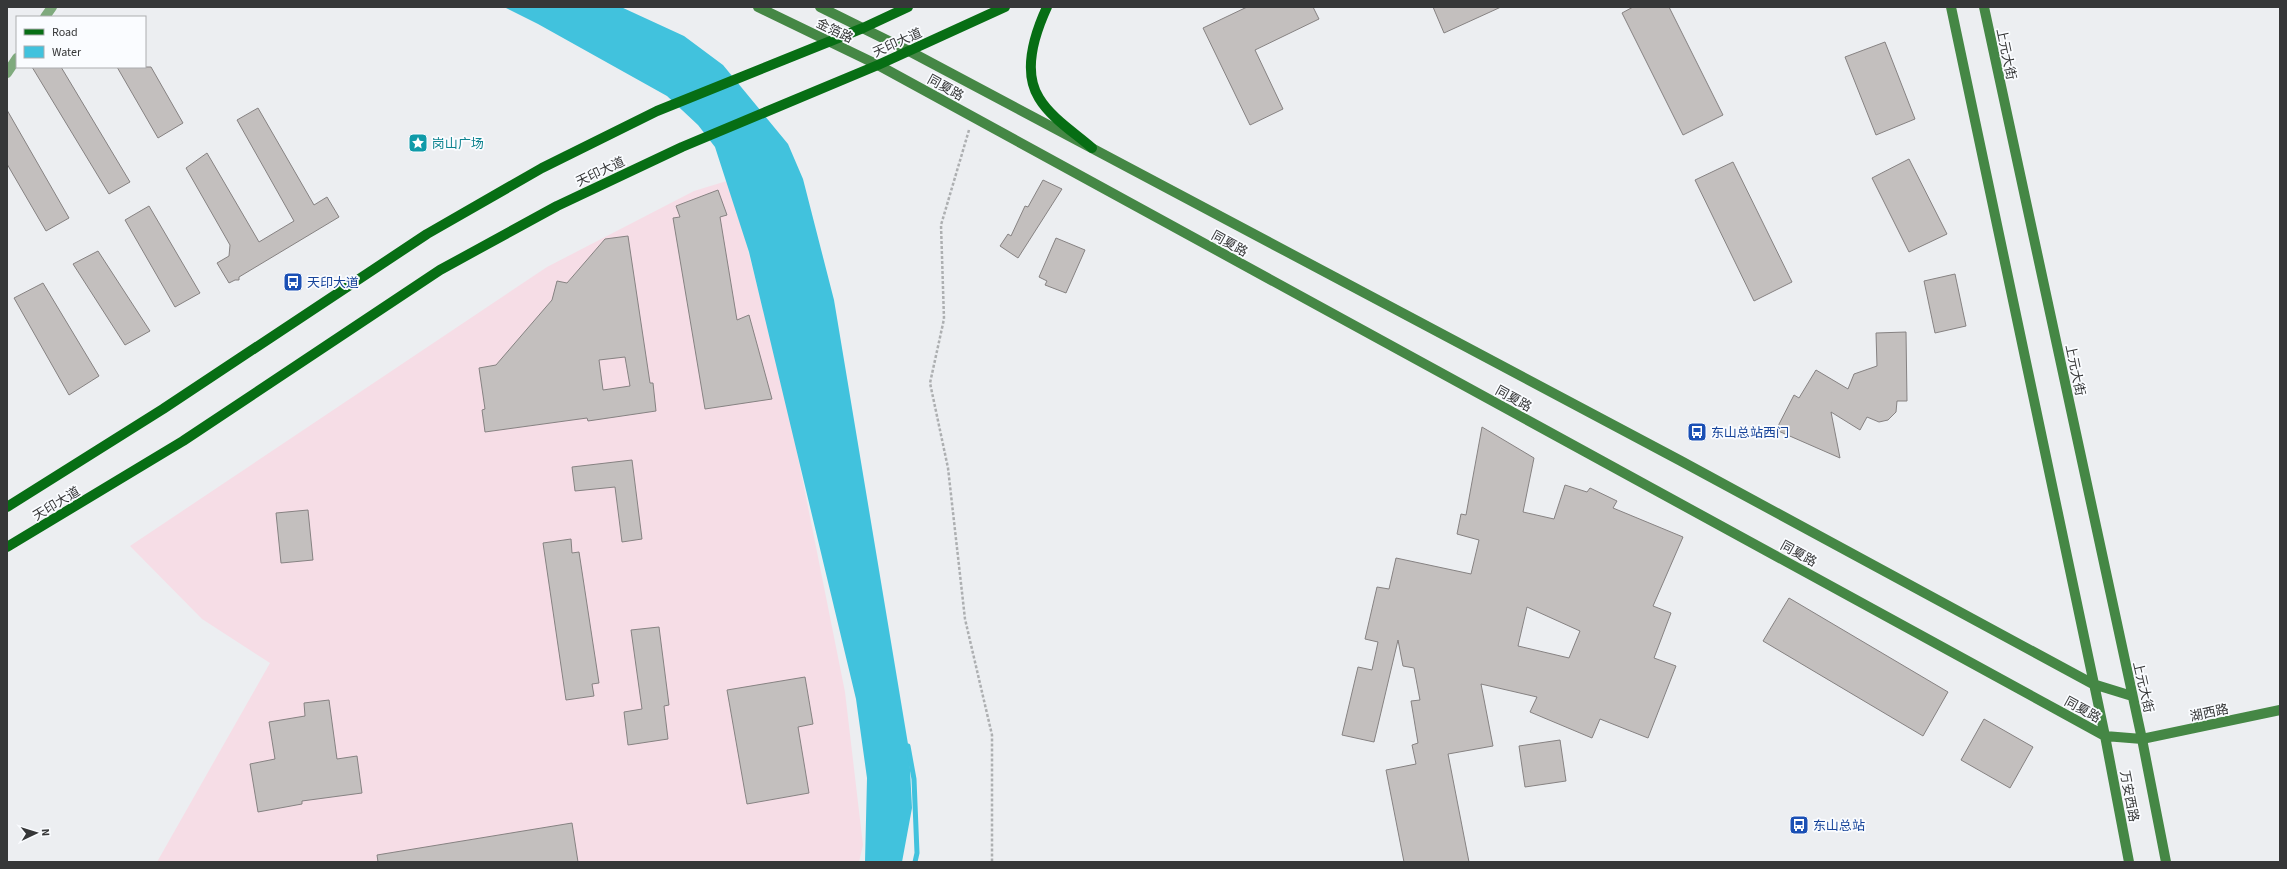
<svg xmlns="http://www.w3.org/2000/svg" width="2287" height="869" viewBox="0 0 2287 869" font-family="'Source Sans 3','Noto Sans SC',sans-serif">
  <rect width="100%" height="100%" fill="#eceef1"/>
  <path fill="#f6dde6" d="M730,180L787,402L845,692L863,845L859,862H157L270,663L202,619L130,546L547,267L694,191Z"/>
  <path fill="#41c2dd" d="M504,7H621L684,36L723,65L788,144L803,179L834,300L909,750L912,808L902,862H865L867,778L856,699L749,252L715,147L698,125L667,96L538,24Z"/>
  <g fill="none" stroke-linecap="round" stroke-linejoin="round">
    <path stroke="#41c2dd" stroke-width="5" d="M908,746L914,779L917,853L915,862"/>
  </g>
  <path fill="#c3bfbe" stroke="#868282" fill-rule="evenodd" d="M1247,7H1313L1319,19L1255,50L1283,109L1250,125L1203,28Z
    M1433,7H1501L1444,33Z
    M1633,7H1669L1723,115L1683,135L1622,13Z
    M1885,42L1915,119L1876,135L1845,57Z
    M32,67H61L130,182L109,194Z
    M117,67H151L183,123L158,138Z
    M258,108L314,205L327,197L339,217L239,277V280H235L229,283L217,263L229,256L230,245L186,168L207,153L259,242L294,221L237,120Z
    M7,110L69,218L46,231L7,164Z
    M1909,159L1947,234L1909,252L1872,178Z
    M1733,162L1792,282L1754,301L1695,180Z
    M1043,180L1062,189L1018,258L1000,246L1008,234L1011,236L1025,206L1028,207Z
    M718,190L727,215L720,217L737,320L749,315L772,399L705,409L673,218L680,217L676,206Z
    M149,206L200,293L175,307L125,220Z
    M628,236L650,383H653L656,411L588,421L587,418L485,432L482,410L485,409L479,368L496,365L552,300L557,281L567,283L605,239ZM625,357L630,386L603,390L599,360Z
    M1056,238L1085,250L1066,293L1045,285L1047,281L1039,277Z
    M98,251L150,331L125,345L73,264Z
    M1955,274L1966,326L1935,333L1924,281Z
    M43,283L99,376L69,395L14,298Z
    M1906,332L1907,401H1897L1896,412L1888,420L1879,422L1867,417L1860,430L1831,412L1840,458L1776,430L1794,395L1799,398L1816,370L1848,389L1854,374L1877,366L1876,333Z
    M1482,427L1534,458L1523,512L1554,519L1565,485L1587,492L1590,488L1617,501L1613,508L1683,537L1653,606L1671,613L1654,658L1676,666L1648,738L1600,719L1592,738L1530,712L1537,697L1481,684L1493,746L1448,754L1469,862H1404L1386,770L1416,764L1412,745L1418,743L1411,701L1420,700L1414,668L1403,666L1398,640L1374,742L1342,735L1358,667L1372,670L1378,642L1365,639L1377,587L1389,589L1396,558L1471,574L1479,540L1457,534L1461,514L1466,515ZM1527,607L1580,631L1569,658L1518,646Z
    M632,460L642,539L622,542L615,487L575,491L572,467Z
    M308,510L313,560L281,563L276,513Z
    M571,539L572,553L579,552L599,683L592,684L594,696L566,700L543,543Z
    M1789,598L1948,692L1923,736L1763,641Z
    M659,627L669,705L664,706L668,739L628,745L624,712L642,709L631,630Z
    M805,677L813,724L798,727L809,793L747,804L727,690Z
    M329,700L337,759L357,756L362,793L302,801V804L258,812L250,764L275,759L269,722L305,716L304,703Z
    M1984,719L2033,747L2010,788L1961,760Z
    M1560,740L1566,781L1525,787L1519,746Z
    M572,823L578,862H378L377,855Z"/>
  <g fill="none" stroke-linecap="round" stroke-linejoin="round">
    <path stroke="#adafb1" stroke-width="2.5" stroke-dasharray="3 2" stroke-linecap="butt" d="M969,130L941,225L944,319L930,383L948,468L965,619L992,735V862"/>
    <path stroke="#7faa7d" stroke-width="10" d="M45,17L52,7
      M7,73L17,58"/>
    <path stroke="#458745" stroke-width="10" d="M758,7L878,65L2105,736L2142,739L2280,710
      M820,7L909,51L1681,461L2093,684L2132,696
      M1951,7L2105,736L2129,862
      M1984,7L2142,739L2166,862"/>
    <path stroke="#076e14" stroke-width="10" d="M1047,7C1035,33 1022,71 1039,98C1051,118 1075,133 1092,148
      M7,507L163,409L427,234L542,168L657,111L863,28L908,7
      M7,547L183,441L440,270L557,206L682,147L878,65L1005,7"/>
  </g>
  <defs>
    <g id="sight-square" transform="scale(1)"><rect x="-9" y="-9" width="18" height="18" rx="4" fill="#0f9aa8" stroke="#fafcff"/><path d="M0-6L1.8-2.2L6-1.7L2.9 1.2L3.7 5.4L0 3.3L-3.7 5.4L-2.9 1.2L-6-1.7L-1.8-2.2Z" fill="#fff"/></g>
    <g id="bus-square" transform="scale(1)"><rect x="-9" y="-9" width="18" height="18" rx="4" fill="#1a4fb4" stroke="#fafcff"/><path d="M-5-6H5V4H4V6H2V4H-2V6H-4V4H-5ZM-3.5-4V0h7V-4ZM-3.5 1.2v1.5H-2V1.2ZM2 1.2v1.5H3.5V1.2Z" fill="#fff"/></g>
  </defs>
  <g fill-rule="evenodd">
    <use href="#sight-square" x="418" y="143"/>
    <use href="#bus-square" x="293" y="282"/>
    <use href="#bus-square" x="1697" y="432"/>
    <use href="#bus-square" x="1799" y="825"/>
  </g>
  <g text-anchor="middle" stroke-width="3.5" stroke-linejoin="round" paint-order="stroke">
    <g font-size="13" fill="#363738" stroke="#fafcff">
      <text transform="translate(835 30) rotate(26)" y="5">金箔路</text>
      <text transform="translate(897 42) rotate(-24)" y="5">天印大道</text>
      <text transform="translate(2007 54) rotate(78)" y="5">上元大街</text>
      <text transform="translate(946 87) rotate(29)" y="5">同夏路</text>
      <text transform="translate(600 171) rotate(-25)" y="5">天印大道</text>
      <text transform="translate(1230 243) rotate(29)" y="5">同夏路</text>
      <text transform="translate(2076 370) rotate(78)" y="5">上元大街</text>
      <text transform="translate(1514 398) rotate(29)" y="5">同夏路</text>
      <text transform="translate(56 503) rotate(-31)" y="5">天印大道</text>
      <text transform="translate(1799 553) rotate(29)" y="5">同夏路</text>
      <text transform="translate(2144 687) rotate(77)" y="5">上元大街</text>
      <text transform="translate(2083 709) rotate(29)" y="5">同夏路</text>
      <text transform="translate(2209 712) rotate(-12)" y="5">湖西路</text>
      <text transform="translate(2130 796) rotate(79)" y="5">万安西路</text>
    </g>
    <g font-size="13" fill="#0d838f" stroke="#fafcff" text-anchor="start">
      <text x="432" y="148">岗山广场</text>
    </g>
    <g font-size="13" fill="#164399" stroke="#fafcff" text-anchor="start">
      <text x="307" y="287">天印大道</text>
      <text x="1711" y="437">东山总站西门</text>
      <text x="1813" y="830">东山总站</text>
    </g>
  </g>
  <rect width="2287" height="869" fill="none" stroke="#363738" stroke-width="16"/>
  <rect x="16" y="16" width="130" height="52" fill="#fafcff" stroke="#acadaf"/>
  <rect x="24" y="29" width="20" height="6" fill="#076e14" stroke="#acadaf"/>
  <text x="52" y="36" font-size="12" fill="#363738">Road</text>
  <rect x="24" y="46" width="20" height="12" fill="#41c2dd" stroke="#acadaf"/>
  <text x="52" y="56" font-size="12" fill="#363738">Water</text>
  <g transform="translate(36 833) rotate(86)" stroke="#fafcff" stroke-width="3" paint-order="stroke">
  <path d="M0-3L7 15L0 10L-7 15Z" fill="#363738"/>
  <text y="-6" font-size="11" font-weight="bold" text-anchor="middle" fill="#363738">N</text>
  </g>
</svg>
